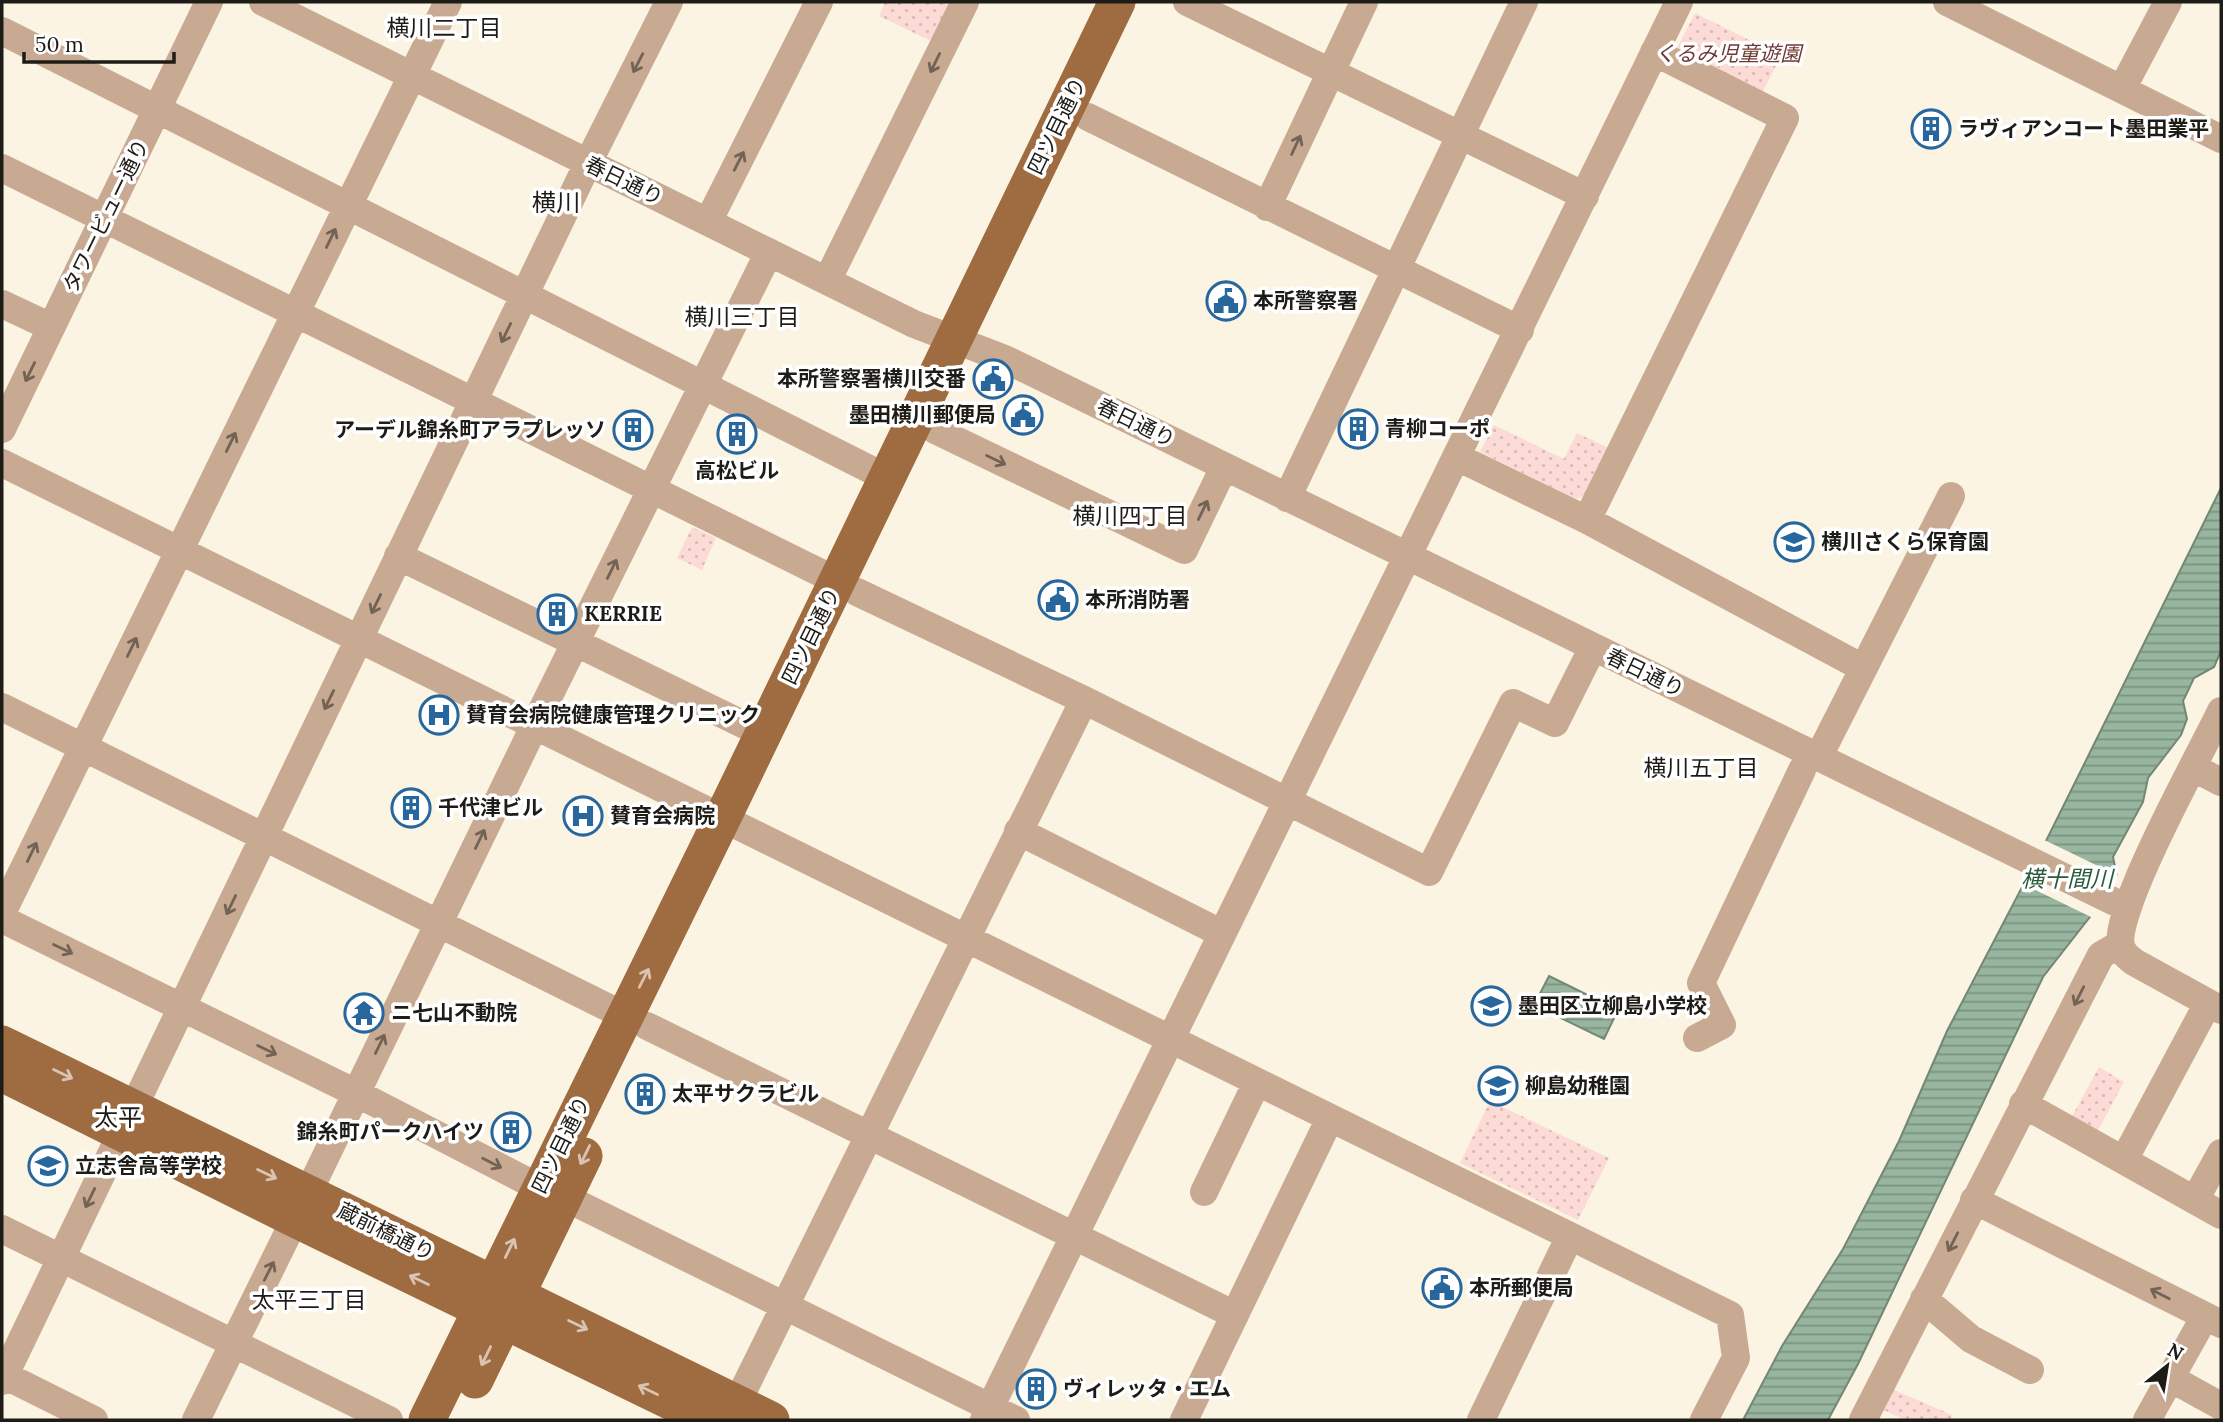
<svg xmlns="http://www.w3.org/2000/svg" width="2223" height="1422" viewBox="0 0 2223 1422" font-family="Lora,'Noto Sans JP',serif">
  <defs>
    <pattern id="park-dots" width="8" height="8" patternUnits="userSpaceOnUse" patternTransform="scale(1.75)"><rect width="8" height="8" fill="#fcdad5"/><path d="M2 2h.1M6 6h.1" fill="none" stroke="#d8bab6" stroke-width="1.8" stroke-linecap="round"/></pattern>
    <pattern id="water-rules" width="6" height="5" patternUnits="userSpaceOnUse" patternTransform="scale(1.75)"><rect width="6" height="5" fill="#97b59f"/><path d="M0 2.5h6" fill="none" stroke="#7b9281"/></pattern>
  </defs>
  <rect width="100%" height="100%" fill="#fbf4e2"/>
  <path fill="url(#park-dots)" d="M885,2H952L933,42L879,16Z
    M1695,13L1781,56L1761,95L1675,52Z
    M1494,425L1564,459L1577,433L1613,450L1593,493L1575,499L1480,452Z
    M692,527L716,538L702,570L677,558Z
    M2099,1067L2124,1082L2095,1136L2069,1122Z
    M1490,1101L1609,1158L1578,1220L1460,1163Z
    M1892,1389L1952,1415L1950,1420H1904L1882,1409Z"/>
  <path fill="url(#water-rules)" stroke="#738776" stroke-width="2" d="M2221,488V651L2214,667L2194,678L2183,701L2187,719L2181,735L2148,778L2143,802L2113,857L2118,881L2043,977L1858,1364L1828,1420H1743L1782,1346L1843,1249L1899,1141L1947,1031L2045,843Z
    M1549,976L1618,1010L1604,1039L1534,1005Z"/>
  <path fill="#fbf4e2" d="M2034,835L2121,877V883L2095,919L2013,879Z"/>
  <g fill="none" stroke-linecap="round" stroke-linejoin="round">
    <path stroke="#c8aa93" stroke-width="28" d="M263,2L914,324L1005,359L2127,908
      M1187,2L1585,196
      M1947,2L2221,139
      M2,31L887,478
      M2122,89L2168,2
      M1088,117L1520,330
      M2,168L837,581
      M1267,207L1364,2
      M708,222L819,2
      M827,281L965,2
      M2,304L51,327
      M2,429L209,2
      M935,430L1184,550L1224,467
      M1457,457L1587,520L1863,668
      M2,463L1730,1315L1736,1358L1704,1420
      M1287,498L1524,2
      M1587,520L1785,118L1654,52
      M398,556L763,734
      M857,592L1084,700L1429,872L1513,703L1555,723L1593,647
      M2,707L625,1016
      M2221,711C2202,751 2112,912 2121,946C2123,954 2128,957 2134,962L2221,1010
      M1818,758L1951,496
      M2194,768L2221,782
      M1018,831L1211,928
      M2,913L448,2
      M2,919L356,1093L540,1188
      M647,1026L1235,1315
      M1697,1038L1722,1025L1701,983L1802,770
      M2023,1104L2221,1215
      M2124,1160L2208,1003
      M1204,1192L1257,1082
      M308,1193L543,708L769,252
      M564,1197L1016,1420
      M1974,1200L2221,1324
      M2195,1200L2221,1153
      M2,1229L389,1420
      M1924,1299L1971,1339L2030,1370
      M2,1374L94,1420
      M2170,1378L2221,1406
      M2,1381L588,163L669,2
      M737,1403L1084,700
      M196,1420L295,1219
      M984,1420L1679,2
      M1184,1420L1330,1118
      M1481,1420L1570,1236
      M1863,1420L2101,955L2120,944
      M2147,1420L2205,1316"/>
    <path stroke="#9f6b40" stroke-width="37" d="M2,1044L771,1420
      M2,1073L295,1219L709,1420
      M475,1380L584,1156
      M427,1420L722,819L1117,2"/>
  </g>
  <defs><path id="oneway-shaft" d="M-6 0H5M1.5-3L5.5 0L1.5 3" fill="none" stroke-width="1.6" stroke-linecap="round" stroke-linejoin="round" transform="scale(1.75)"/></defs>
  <g stroke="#736354">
    <use href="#oneway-shaft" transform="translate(638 63) rotate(117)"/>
    <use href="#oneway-shaft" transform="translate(935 63) rotate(116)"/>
    <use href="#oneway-shaft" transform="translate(1296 145) rotate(-65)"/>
    <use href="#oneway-shaft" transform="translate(739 161) rotate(-63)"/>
    <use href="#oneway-shaft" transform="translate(331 238) rotate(-64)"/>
    <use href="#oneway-shaft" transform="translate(506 333) rotate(116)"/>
    <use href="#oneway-shaft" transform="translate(30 372) rotate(116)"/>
    <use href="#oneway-shaft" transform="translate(231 442) rotate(-64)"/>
    <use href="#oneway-shaft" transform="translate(996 460) rotate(26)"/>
    <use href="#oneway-shaft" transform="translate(1203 510) rotate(-64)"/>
    <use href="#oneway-shaft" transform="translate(612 569) rotate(-64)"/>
    <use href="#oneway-shaft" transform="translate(376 604) rotate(116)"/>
    <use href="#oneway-shaft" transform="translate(132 647) rotate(-64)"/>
    <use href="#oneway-shaft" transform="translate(329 700) rotate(116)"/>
    <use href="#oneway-shaft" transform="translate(480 839) rotate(-64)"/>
    <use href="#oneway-shaft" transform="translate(32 852) rotate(-64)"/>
    <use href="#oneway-shaft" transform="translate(231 905) rotate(116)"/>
    <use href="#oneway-shaft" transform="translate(63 949) rotate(26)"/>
    <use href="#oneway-shaft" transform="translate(2079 996) rotate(117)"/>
    <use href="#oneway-shaft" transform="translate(380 1044) rotate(-64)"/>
    <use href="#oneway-shaft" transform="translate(267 1050) rotate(26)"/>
    <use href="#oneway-shaft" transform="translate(492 1163) rotate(27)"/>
    <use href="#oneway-shaft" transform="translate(90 1198) rotate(116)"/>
    <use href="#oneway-shaft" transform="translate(1953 1242) rotate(117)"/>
    <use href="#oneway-shaft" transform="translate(269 1271) rotate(-63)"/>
    <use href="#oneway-shaft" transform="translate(2160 1294) rotate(-153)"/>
  </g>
  <g stroke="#d9c4b3">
    <use href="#oneway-shaft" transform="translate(644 978) rotate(-63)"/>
    <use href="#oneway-shaft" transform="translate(63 1074) rotate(26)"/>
    <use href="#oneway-shaft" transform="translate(585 1155) rotate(116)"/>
    <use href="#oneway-shaft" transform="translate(267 1174) rotate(26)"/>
    <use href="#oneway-shaft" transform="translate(510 1248) rotate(-64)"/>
    <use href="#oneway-shaft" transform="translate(419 1280) rotate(-154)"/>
    <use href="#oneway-shaft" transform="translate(578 1325) rotate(26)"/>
    <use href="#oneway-shaft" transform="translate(486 1356) rotate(116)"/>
    <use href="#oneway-shaft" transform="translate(648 1390) rotate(-154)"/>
  </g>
  <defs>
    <g id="building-ring" transform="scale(2.0125)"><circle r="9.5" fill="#fff" stroke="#27679d" stroke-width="1.5"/><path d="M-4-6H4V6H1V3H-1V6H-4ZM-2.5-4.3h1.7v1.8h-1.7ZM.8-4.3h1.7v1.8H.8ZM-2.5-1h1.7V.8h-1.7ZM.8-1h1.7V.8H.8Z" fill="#27679d"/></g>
    <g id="civic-ring" transform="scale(2.0125)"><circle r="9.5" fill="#fff" stroke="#27679d" stroke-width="1.5"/><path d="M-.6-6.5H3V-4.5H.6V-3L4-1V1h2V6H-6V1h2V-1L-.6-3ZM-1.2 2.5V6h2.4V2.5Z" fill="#27679d"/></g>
    <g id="school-ring" transform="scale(2.0125)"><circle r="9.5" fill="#fff" stroke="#27679d" stroke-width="1.5"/><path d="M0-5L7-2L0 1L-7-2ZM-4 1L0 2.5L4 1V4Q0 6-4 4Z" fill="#27679d"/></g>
    <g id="hospital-ring" transform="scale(2.0125)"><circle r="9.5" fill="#fff" stroke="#27679d" stroke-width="1.5"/><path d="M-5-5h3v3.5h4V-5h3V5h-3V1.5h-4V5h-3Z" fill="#27679d"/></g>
    <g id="temple-ring" transform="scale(2.0125)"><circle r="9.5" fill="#fff" stroke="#27679d" stroke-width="1.5"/><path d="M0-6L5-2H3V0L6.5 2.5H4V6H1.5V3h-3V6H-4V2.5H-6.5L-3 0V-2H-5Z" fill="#27679d"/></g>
  </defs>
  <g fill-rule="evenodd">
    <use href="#building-ring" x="1931" y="129"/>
    <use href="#civic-ring" x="1226" y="301"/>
    <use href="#civic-ring" x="993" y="379"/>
    <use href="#civic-ring" x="1023" y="415"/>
    <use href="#building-ring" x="1358" y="429"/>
    <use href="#building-ring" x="633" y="430"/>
    <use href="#building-ring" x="737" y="434"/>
    <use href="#school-ring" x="1794" y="542"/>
    <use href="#civic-ring" x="1058" y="600"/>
    <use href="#building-ring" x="557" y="614"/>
    <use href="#hospital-ring" x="439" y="715"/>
    <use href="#building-ring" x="411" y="808"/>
    <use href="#hospital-ring" x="583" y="816"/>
    <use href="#school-ring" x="1491" y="1006"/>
    <use href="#temple-ring" x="364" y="1013"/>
    <use href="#school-ring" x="1498" y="1086"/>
    <use href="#building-ring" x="645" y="1094"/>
    <use href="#building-ring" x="511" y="1132"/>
    <use href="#school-ring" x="48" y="1166"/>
    <use href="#civic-ring" x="1442" y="1288"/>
    <use href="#building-ring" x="1036" y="1389"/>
  </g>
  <g text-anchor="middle" stroke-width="7" stroke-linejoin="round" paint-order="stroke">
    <g font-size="21" font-style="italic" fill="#6e3a34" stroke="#fff">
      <text x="1728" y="61">くるみ児童遊園</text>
    </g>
    <g font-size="21" fill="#1e1c16" stroke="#fff">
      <text transform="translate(1057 126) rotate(-64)" y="7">四ツ目通り</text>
      <text transform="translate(624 181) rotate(26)" y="7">春日通り</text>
      <text transform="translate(106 216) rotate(-64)" y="7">タワービュー通り</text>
      <text transform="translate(1136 423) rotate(26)" y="7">春日通り</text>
      <text transform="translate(811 636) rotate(-64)" y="7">四ツ目通り</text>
      <text transform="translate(1645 673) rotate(26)" y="7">春日通り</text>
      <text transform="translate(561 1145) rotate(-64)" y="7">四ツ目通り</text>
      <text transform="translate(386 1232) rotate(26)" y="7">蔵前橋通り</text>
    </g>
    <g font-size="21" font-weight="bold" fill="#1e1c16" stroke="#fff" text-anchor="start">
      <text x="1958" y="136">ラヴィアンコート墨田業平</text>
      <text x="1253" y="308">本所警察署</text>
      <text x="966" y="386" text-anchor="end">本所警察署横川交番</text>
      <text x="996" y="422" text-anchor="end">墨田横川郵便局</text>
      <text x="1385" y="436">青柳コーポ</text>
      <text x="606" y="437" text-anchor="end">アーデル錦糸町アラプレッソ</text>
      <text x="737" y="478" text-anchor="middle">高松ビル</text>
      <text x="1821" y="549">横川さくら保育園</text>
      <text x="1085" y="607">本所消防署</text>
      <text x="584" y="621">KERRIE</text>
      <text x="466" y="722">賛育会病院健康管理クリニック</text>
      <text x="438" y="815">千代津ビル</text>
      <text x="610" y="823">賛育会病院</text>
      <text x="1518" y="1013">墨田区立柳島小学校</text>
      <text x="391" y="1020">ニ七山不動院</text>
      <text x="1525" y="1093">柳島幼稚園</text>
      <text x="672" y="1101">太平サクラビル</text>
      <text x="484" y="1139" text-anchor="end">錦糸町パークハイツ</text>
      <text x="75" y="1173">立志舎高等学校</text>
      <text x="1469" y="1295">本所郵便局</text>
      <text x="1063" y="1396">ヴィレッタ・エム</text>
    </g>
    <g font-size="23" fill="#1e1c16" stroke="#fff">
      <text x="444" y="36">横川二丁目</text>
      <text x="742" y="325">横川三丁目</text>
      <text x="1130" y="524">横川四丁目</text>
      <text x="1701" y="776">横川五丁目</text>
      <text x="309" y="1308">太平三丁目</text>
    </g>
    <g font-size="23" font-style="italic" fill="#2a5b3b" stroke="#fff">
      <text x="2067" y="887">横十間川</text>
    </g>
    <g font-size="24" fill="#1e1c16" stroke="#fff">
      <text x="556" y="211">横川</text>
      <text x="118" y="1126">太平</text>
    </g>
  </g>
  <rect width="2223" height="1422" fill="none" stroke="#1e1c16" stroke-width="7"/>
  <g transform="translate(2167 1366) rotate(30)" stroke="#ffffff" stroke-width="5" paint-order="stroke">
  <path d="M0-5L12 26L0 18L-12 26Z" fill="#1e1c16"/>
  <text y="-10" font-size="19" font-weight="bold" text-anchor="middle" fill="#1e1c16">N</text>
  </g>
  <path d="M24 52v10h150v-10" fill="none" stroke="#1e1c16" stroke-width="3.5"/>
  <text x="35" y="52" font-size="21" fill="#1e1c16" stroke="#ffffff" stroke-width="5" paint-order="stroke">50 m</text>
</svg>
